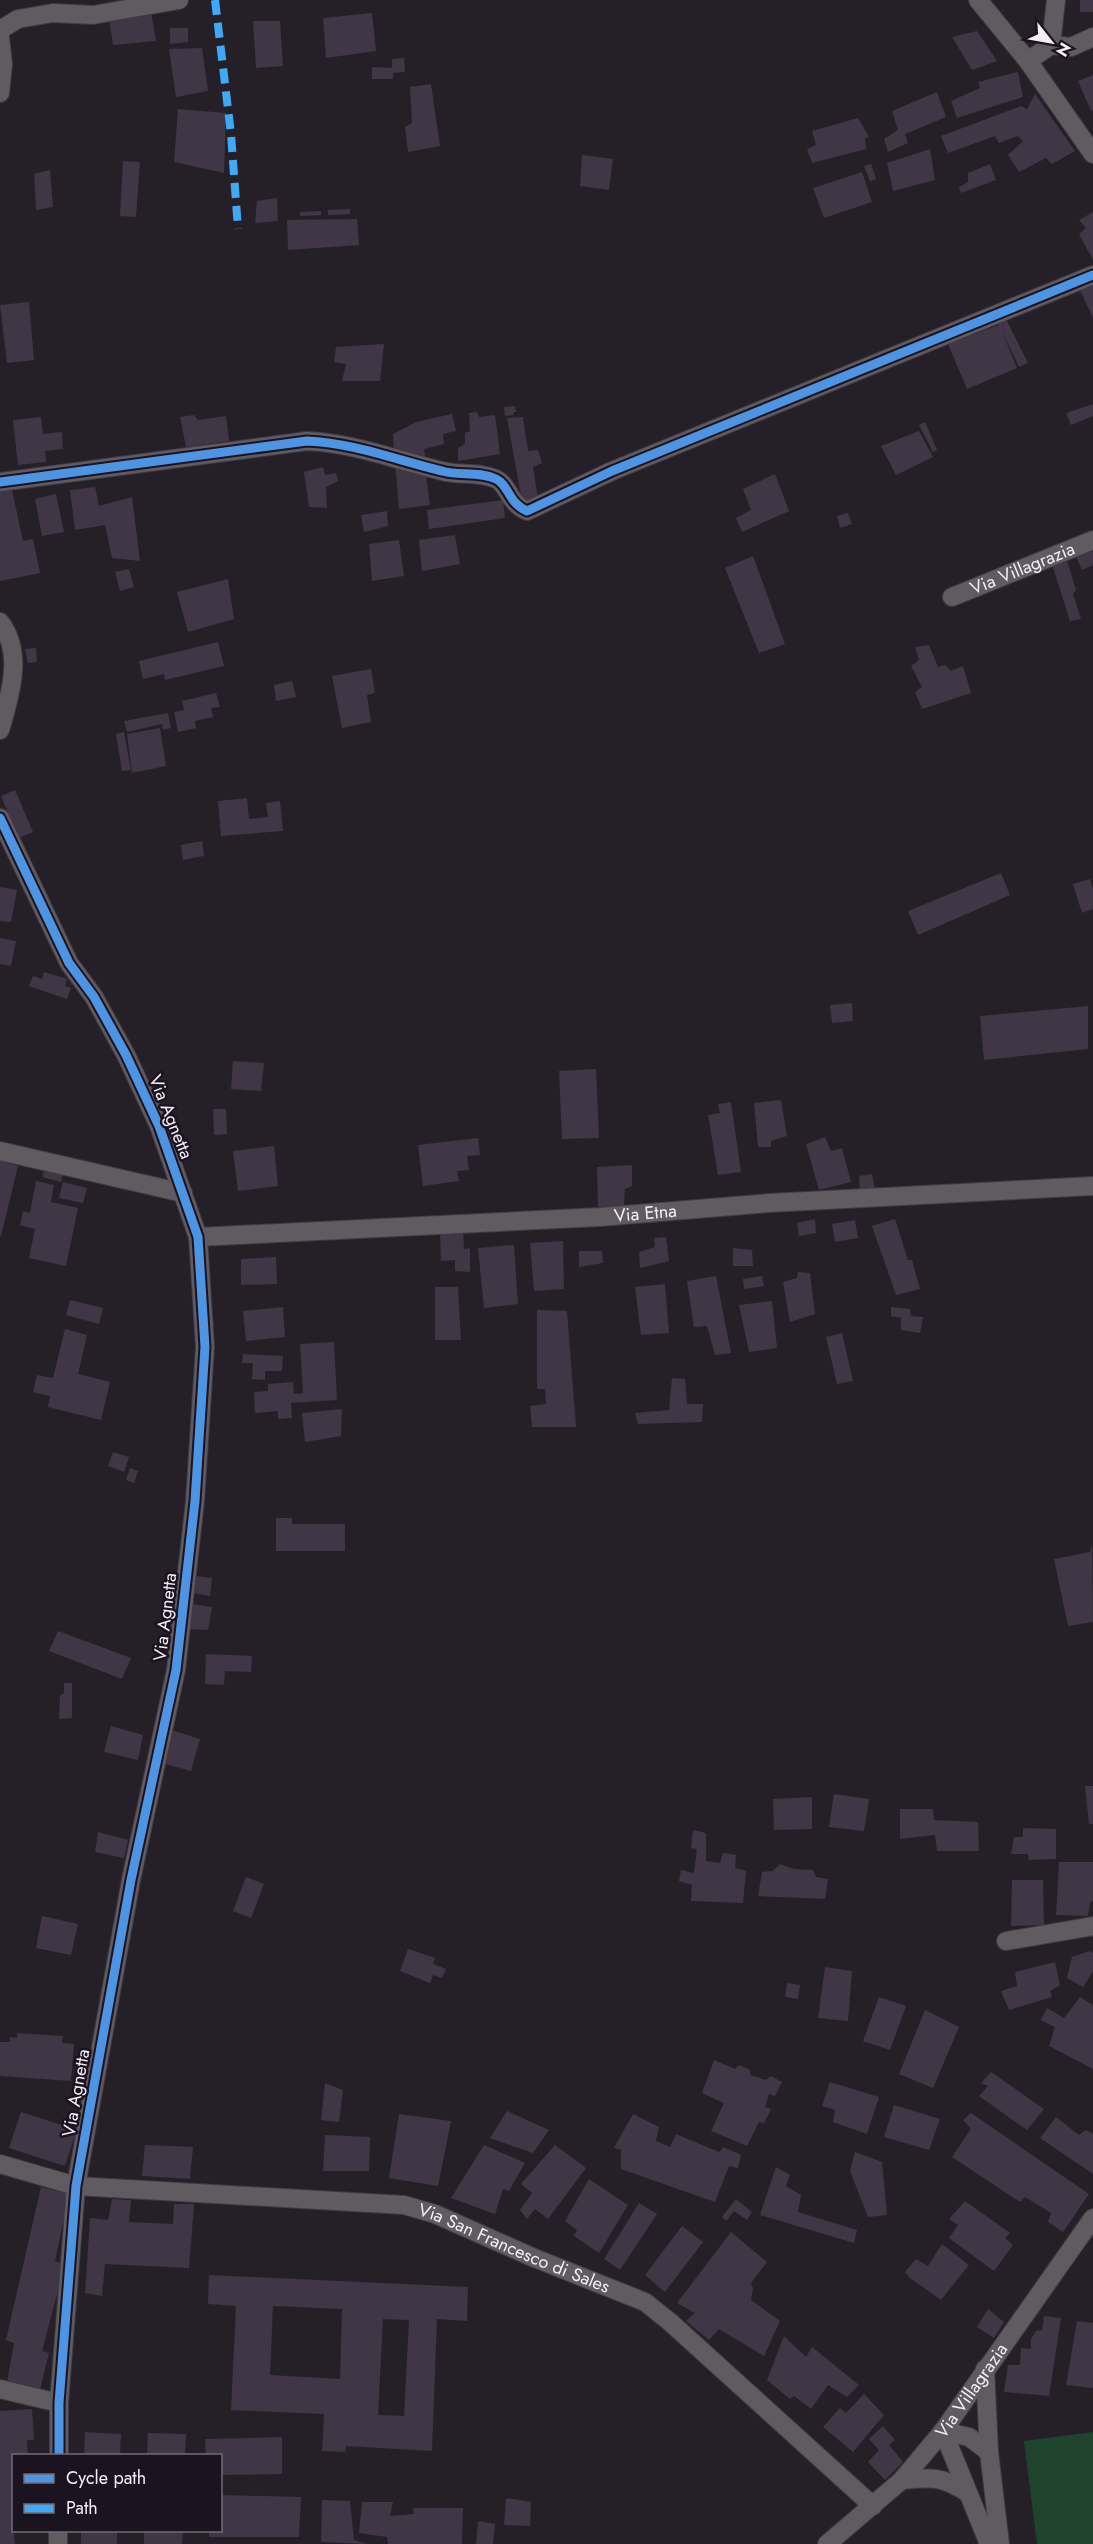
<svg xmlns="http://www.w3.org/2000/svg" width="1093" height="2544" viewBox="0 0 1093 2544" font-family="Jost,sans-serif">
  <rect width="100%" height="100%" fill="#252028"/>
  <path fill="#1f442d" d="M1093,2432V2544H1037L1024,2441Z"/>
  <path fill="#403645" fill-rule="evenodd" d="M1080,0H1093V12H1080Z
    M151,11L156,41L113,45L109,18Z
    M372,13L376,51L326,58L323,18Z
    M253,21H280L283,66L256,68Z
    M170,28H188V42L170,44Z
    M977,31L997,61L972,70L952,37Z
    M202,48L208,91L176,97L169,49Z
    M404,58L405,72L393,73V79H372V67L392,68V59Z
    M1018,72L1023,97L957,118L951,101L980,88L978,82Z
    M1093,75V110L1091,111L1078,81Z
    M431,84L440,146L408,152L405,127L412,123L410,87Z
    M937,92L946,117L905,134L908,143L888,152L884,139L898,130L892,111Z
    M1035,94L1075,151L1052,164L1046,158L1019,172L1008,155L1023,141L1018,136L999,143L995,136L948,153L941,136L1021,106L1027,109Z
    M178,109L226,113L224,173L174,162Z
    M858,118L869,137L865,138L866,149L812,163L807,149L816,145L812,131Z
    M930,149L935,180L893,191L887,163Z
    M582,155L613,159L609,190L580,186Z
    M123,161L140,162L136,217L120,216Z
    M871,164L876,179L870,181L864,166Z
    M990,164L996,180L961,193L959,187L968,182V173Z
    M50,170L53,207L36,210L34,174Z
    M862,172L872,202L824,218L813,188Z
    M277,198L278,221L255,223L257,201Z
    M350,209V214L328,215V210Z
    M321,211V215L300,216V212Z
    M1093,212V260L1079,234L1086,228L1079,220Z
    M357,219L359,245L288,250L287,220Z
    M1093,282V318L1079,288Z
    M29,302L34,360L7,363L0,305Z
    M1006,319L1028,363L1019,367L1001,329L1017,368L967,389L948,344L999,325L998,323Z
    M384,344L380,381H342L346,364L334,362L336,347Z
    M1093,404V416L1071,425L1066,413Z
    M515,406L516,412H513L514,415L505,416L504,407Z
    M477,412L479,417L495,415L500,454L458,461V448L465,444V433L470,431L469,413Z
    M452,414L456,431L443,434L444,444L424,449L426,463L394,454L393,434L416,422Z
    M194,415L198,420L226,416L229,441L186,447L180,417Z
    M41,417L43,434L62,432L63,449L45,451L46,462L18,465L13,420Z
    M523,417L528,451L538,450L542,463L533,467L538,499L522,501L507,418Z
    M925,422L937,450L933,452L919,425Z
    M919,431L933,457L896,475L881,446Z
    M395,462L425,468L430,505L399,509Z
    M323,467L325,475L336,473L338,481L326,487L327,508L309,507L304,472Z
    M775,474L789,511L742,532L736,518L751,510L743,489Z
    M95,487L99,506L132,497L140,561L112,558L105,525L75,530L70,490Z
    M12,490L23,541L33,539L40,573L0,581V492Z
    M56,494L64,532L42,536L35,499Z
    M503,500L505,518L429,529L427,510Z
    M387,511L388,526L364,532L361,515Z
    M848,513L852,524L840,528L837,516Z
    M455,535L460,564L422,571L419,540Z
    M399,540L404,576L372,581L369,544Z
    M1093,544V565L1082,570L1074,552Z
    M753,556L785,644L759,653L725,568Z
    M1066,557L1076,590L1073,594L1081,619L1070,621L1051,561Z
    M129,569L134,587L120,591L115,572Z
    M228,579L234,619L188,632L177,592Z
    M218,642L224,666L165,680L164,674L143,679L139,661Z
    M929,645L938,667L945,665L951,671L963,666L971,693L922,709L915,692L922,687L911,666L919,660L915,647Z
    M36,648L37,662L28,663L25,649Z
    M371,669L375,693L367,695L371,722L342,728L332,676Z
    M292,681L296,697L276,701L274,685Z
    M216,693L220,707L211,708L213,717L195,721L196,728L178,732L174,712L184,710L182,701Z
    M168,713L171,728L163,730L162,724L127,732L124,721Z
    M160,728L166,766L132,773L127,734Z
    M124,732L131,770L122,771L116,734Z
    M15,790L33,832L19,838L1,796Z
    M247,798L249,819L268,817L266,803L280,801L283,831L221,836L218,801Z
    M202,841L204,856L183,860L181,845Z
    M1001,873L1010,895L918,935L908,911Z
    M1090,879L1093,889V909L1082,913L1073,884Z
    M0,887L17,890L11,922L0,921Z
    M0,938L16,941L11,966L0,964Z
    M44,972L67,979L65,986L71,988L67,999L29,986L33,976L42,979Z
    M852,1003L853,1021L832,1023L830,1005Z
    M1088,1006V1049L984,1060L980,1016Z
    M233,1061L264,1063L261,1091L231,1089Z
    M596,1069L599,1138L562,1139L559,1071Z
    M781,1100L787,1136L771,1141V1147H758L754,1103Z
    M731,1102L741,1172L718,1175L708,1115L720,1113L718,1104Z
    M213,1109H226L227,1134L214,1135Z
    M825,1137L831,1151L842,1148L851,1182L819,1190L806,1144Z
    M478,1138L480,1155L467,1156L469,1170L457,1171L459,1181L423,1186L418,1145Z
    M274,1146L278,1186L238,1191L233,1151Z
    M0,1161L18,1166L1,1236H0Z
    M632,1165V1186L625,1189L624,1206L598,1207L597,1167Z
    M45,1168L63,1173L61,1182L42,1177Z
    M872,1174L875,1190L860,1192L859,1176Z
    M36,1181L54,1185L51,1202L78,1208L66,1266L29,1258L35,1229L20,1225L23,1211L30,1213Z
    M63,1182L87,1188L83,1203L59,1198Z
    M815,1219L816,1233L799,1236L797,1223Z
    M895,1219L908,1260H912L920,1289L896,1295L872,1226Z
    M855,1220L858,1238L835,1242L832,1224Z
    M463,1230L464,1249L470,1248V1272L455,1271V1260L441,1261L440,1232Z
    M666,1237L669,1261L640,1268L639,1252L655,1247L654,1238Z
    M563,1241L564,1289L534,1291L530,1243Z
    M514,1245L518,1304L484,1308L478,1248Z
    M733,1248L752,1250L753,1266H733Z
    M579,1251H602L603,1263L579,1267Z
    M276,1257L277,1284L241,1285V1259Z
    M798,1272L810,1273L815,1314L790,1322L783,1282L797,1278Z
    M716,1276L731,1353L715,1355L707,1326L694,1327L687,1281Z
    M762,1276L764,1286L744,1289L743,1279Z
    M665,1284L669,1333L641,1335L635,1287Z
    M435,1287H458L461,1340H435Z
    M70,1300L103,1308L99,1324L66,1315Z
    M772,1301L777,1348L749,1352L739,1305Z
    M283,1307L285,1337L246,1341L243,1311Z
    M891,1307L910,1309L911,1316L923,1317L920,1333L901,1330V1318L891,1316Z
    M537,1310L567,1311L576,1427H532L530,1406L546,1404L545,1389H537Z
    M65,1329L87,1335L78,1374L110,1382L101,1420L48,1407L50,1396L33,1392L37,1375L53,1378Z
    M842,1333L853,1381L837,1384L826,1337Z
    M334,1342L337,1400L291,1403L292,1418L278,1419V1411L255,1413L254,1392L268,1391V1384L293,1382L294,1394L303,1393L300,1344Z
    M243,1354L283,1356L282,1371H265V1380L252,1379L253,1363H242Z
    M672,1378L685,1379L687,1404H703L702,1422L638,1424L635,1413L669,1410Z
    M342,1409L341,1436L305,1442L302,1413Z
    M113,1452L129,1457L124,1472L108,1466Z
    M130,1468L138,1471L134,1483L126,1480Z
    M276,1518H292V1524H345V1551H276Z
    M1092,1544L1093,1622L1068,1626L1054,1559L1090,1552Z
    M195,1576L212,1578L210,1596L193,1593Z
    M192,1604L212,1607L208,1630L188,1629Z
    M58,1631L131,1658L122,1679L49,1651Z
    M206,1654L252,1656L251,1672L225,1671L224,1685L205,1684Z
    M64,1683H72V1718L59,1719L60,1696L64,1693Z
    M111,1726L143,1735L138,1760L104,1752Z
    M172,1730L200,1739L191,1771L162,1763Z
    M1085,1786H1093V1824H1089Z
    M834,1794L869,1799L864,1831L829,1827Z
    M812,1797V1829L774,1830L773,1799Z
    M900,1809H933L934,1820L978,1822L979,1851H937L935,1835L900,1839Z
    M1023,1828L1056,1829V1859L1029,1860L1028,1854H1011L1014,1837H1023Z
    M693,1830L706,1833V1861L720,1863L723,1853L736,1855L735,1868L746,1871L743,1903L691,1901L692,1885L679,1881L681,1870L694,1873L697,1849L691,1848Z
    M98,1832L128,1840L124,1858L95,1852Z
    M1059,1862H1093V1901L1090,1902L1088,1916L1056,1915Z
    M780,1864L794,1869L813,1870L816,1877L828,1879L825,1899L758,1896L762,1872L773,1871Z
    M246,1877L264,1884L251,1918L233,1911Z
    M1012,1880H1043L1044,1925L1011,1926Z
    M42,1916L78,1924L71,1955L36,1948Z
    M408,1949L435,1958L433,1964L446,1969L442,1978L433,1975L430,1983L400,1971Z
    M1090,1951L1093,1953V1971L1083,1987L1067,1978L1072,1957Z
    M1055,1962L1060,1985L1050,1991L1052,1997L1009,2010L1001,1991L1017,1986L1015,1972Z
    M825,1967L852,1971L848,2021L818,2018Z
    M787,1983L800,1985L798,1999L785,1997Z
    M879,1997L906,2006L890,2050L863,2041Z
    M1080,1997L1093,2005V2069L1049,2046L1055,2027L1041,2020L1047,2008L1064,2018Z
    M925,2010L959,2027L933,2088L899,2074Z
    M17,2033L63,2036L62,2043L74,2044L71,2081L0,2076V2042H10V2037L17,2038Z
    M714,2060L735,2069L739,2065L750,2070V2075L766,2080L771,2076L782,2082L775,2096L769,2094L765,2107L771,2109L764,2123L759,2122L747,2146L711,2131L724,2103L702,2093Z
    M991,2072L1044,2109L1027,2130L979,2096L988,2086L981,2083Z
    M830,2082L879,2097L867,2134L833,2122L835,2110L822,2106Z
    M325,2083L343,2090L339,2122L321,2120Z
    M894,2105L940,2119L929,2150L884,2137Z
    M507,2111L549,2130L533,2153L490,2138Z
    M21,2112L68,2127L66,2133L75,2135L65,2166L9,2148Z
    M971,2113L1089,2194L1063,2232L1048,2222L1051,2213L1025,2197L1020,2202L952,2157L971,2129L963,2120Z
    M399,2114L451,2121L438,2186L389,2178Z
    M633,2114L659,2127L656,2141L670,2147L676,2134L719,2152L723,2147L741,2155L738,2168L729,2166L715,2202L621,2169V2150L614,2148Z
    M1056,2117L1079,2135L1086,2130L1093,2134V2174L1040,2138Z
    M325,2135L370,2137L369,2171H323Z
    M145,2145L193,2147L190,2179L142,2176Z
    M484,2145L525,2163L509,2191L503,2189L495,2214L451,2198Z
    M555,2145L586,2168L548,2219L535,2209L527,2219L520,2210L532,2193L521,2184Z
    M855,2152L882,2162L887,2215L868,2217L850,2171Z
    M776,2167L790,2175L786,2186L801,2195L798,2212L857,2230L854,2243L760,2215Z
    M589,2179L628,2205L599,2253L574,2236L577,2230L565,2221Z
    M41,2187L69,2194L55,2261L65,2264L42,2351L49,2353L40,2390L7,2382L14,2343L6,2340Z
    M112,2199L131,2200L129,2222L173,2224L174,2204H194L189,2268L105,2264L102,2296L85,2293L90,2218L108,2220Z
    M736,2199L752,2212L747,2220L734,2211L726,2221L722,2217Z
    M965,2201L1010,2233L1005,2238L1013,2245L994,2271L949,2238L958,2225L949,2219Z
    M639,2203L657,2214L620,2270L604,2259Z
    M682,2226L703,2242L665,2292L645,2275Z
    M731,2232L767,2262L751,2283L753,2290L751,2300L780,2321L764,2356L719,2329L709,2340L686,2321L695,2313L677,2303Z
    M942,2244L969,2265L941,2300L910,2278L905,2272L916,2259L928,2266Z
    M209,2275L468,2287L467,2321L437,2319L432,2451L346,2446L345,2452L322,2451L324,2414L231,2410L236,2306L208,2304ZM273,2306L342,2309L340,2379L270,2375ZM383,2319L409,2320L404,2416L378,2415Z
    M988,2309L1004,2322L994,2338L977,2327Z
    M1044,2316L1061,2318L1049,2396L1004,2392L1008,2365H1020L1021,2348L1031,2349V2339L1036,2331L1042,2330Z
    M1077,2321L1093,2323V2388L1066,2385Z
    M784,2336L806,2357L812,2347L859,2385L847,2397L828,2385L811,2409L794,2396L790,2399L767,2380Z
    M864,2394L884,2415L853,2452L823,2427L840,2408L846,2413Z
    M32,2409L34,2440H27L28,2456H14V2530H20L14,2533L15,2544H0V2411Z
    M883,2426L895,2440L889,2445L903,2462L885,2480L868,2462L879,2450L869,2439Z
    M85,2432L121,2434L120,2456H84Z
    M148,2433L186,2434L185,2456H147Z
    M282,2437V2474L220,2475V2456H206L205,2439Z
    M220,2495L301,2497L299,2537H209V2530H220Z
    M506,2498L531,2502L530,2526L504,2525Z
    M322,2500L350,2501L354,2540L367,2544L321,2542Z
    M362,2502H393L390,2516L414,2514L413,2508H463L462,2544H388L387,2537L359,2533Z
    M478,2521L495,2524L493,2544H476Z
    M81,2530H117V2544H81Z
    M144,2530H183L182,2544H144Z"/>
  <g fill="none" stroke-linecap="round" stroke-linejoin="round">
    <g stroke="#403b42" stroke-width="20">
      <g id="street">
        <path d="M978,0L1028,61L1093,154"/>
        <path d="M0,30L18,19L53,13L93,15L179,0"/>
        <path d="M0,37L3,64L0,93"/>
        <path d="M1051,45L1071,47L1093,37"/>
        <path d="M1028,61L1051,45L1056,0"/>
        <path d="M0,482L307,441C354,443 396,460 442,471C459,476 479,471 496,479C509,485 508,503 527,511L612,471L1093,275"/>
        <path id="s1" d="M952,597L1093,540"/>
        <path d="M0,622C24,653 10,696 0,730"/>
        <path d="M0,818L69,963L94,997L126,1055L159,1126L198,1237L205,1347L195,1501L176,1670L131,1880L76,2186L59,2403V2456"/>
        <path d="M0,1151L183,1193"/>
        <path id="s2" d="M198,1237L600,1217L769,1203L1093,1186"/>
        <path d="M1006,1941L1093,1926"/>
        <path id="s3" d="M0,2164L76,2186L404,2205L435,2214L532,2257L645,2302L670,2322L873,2506"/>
        <path d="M985,2369L989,2452L1000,2544"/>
        <path d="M0,2389L59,2403"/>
        <path d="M943,2431L989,2544"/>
        <path d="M943,2431L969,2437L989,2452"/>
        <path d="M902,2480C933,2477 942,2476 968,2493"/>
        <path d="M58,2544V2530"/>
        <path id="s4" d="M827,2544L902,2480L943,2431L1093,2218"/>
      </g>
    </g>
    <use href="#street" stroke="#5f5b61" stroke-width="18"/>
    <path stroke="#3fa9f5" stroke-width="8" stroke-dasharray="15 8" stroke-linecap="butt" d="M215,0L231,134L238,229"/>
    <g stroke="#1c1321" stroke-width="13">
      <path id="cycleway" d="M0,482L307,441C354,443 396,460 442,471C459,476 479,471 496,479C509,485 508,503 527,511L612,471L1093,275
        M0,818L69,963L94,997L126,1055L159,1126L198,1237L205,1347L195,1501L176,1670L131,1880L76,2186L59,2403V2456"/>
    </g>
    <use href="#cycleway" stroke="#4d94e3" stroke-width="9"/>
  </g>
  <g text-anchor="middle" stroke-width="5" stroke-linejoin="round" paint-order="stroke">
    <g font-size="18" fill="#f5eef9" stroke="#1c1321">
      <text dy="6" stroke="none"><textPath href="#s1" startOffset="76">Via Villagrazia</textPath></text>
      <text transform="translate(171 1117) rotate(68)" y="6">Via Agnetta</text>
      <text dy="6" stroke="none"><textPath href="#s2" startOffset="448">Via Etna</textPath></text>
      <text transform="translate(165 1617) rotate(-83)" y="6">Via Agnetta</text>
      <text transform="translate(76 2093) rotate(-80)" y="6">Via Agnetta</text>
      <text dy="6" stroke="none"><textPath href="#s3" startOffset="526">Via San Francesco di Sales</textPath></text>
      <text dy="6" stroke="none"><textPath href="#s4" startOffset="212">Via Villagrazia</textPath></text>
    </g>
  </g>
  <rect x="12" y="2454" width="210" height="78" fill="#1c1321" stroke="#736b77" stroke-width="1.5"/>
  <rect x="24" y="2474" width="30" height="9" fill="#4d94e3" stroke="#736b77" stroke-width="1.5"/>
  <text x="66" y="2484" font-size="18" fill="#f5eef9">Cycle path</text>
  <rect x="24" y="2504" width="30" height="9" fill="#3fa9f5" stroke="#736b77" stroke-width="1.5"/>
  <text x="66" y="2514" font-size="18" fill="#f5eef9">Path</text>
  <g transform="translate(1051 42) rotate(121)" stroke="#1c1321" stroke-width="4.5" paint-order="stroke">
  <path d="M0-4.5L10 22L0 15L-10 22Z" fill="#f5eef9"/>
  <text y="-9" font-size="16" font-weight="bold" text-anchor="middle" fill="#f5eef9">N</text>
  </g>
</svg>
